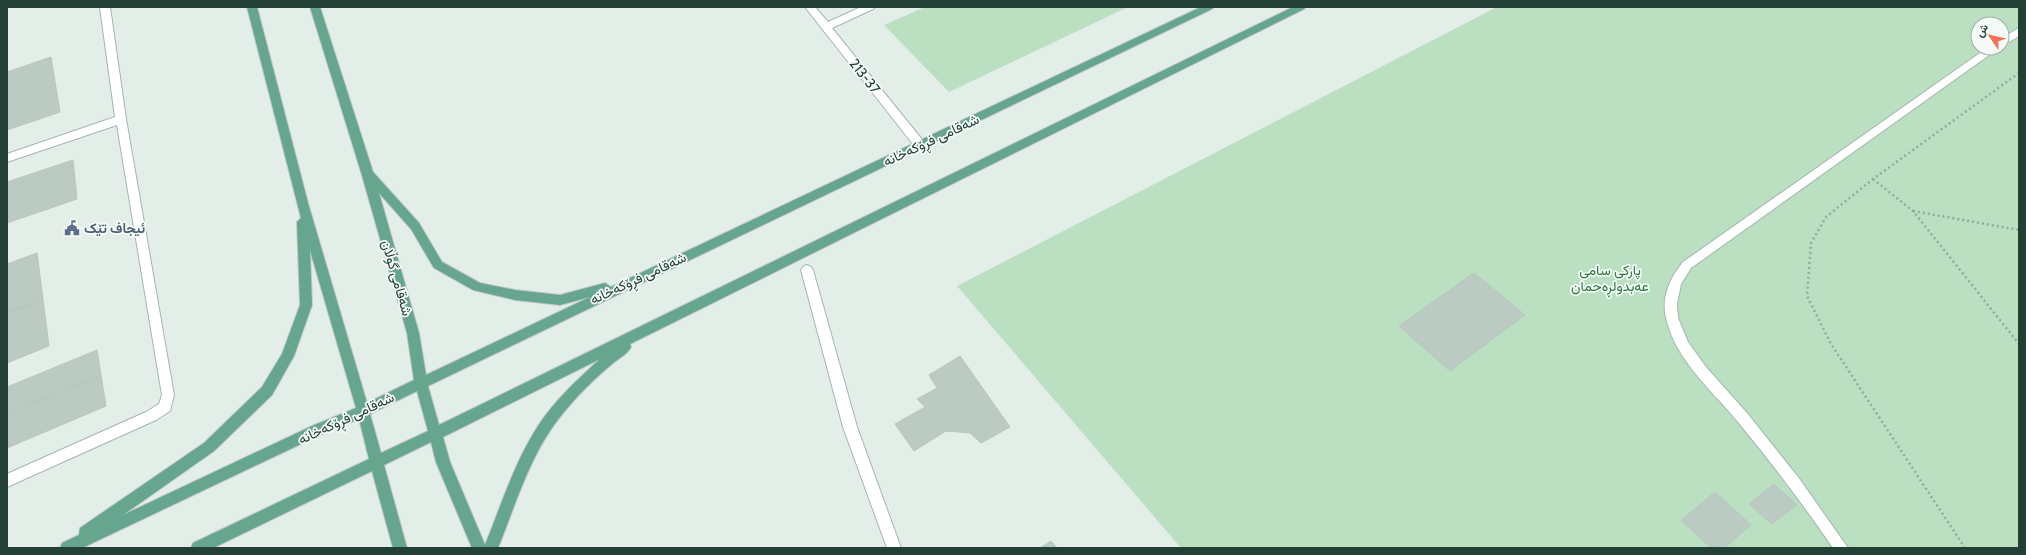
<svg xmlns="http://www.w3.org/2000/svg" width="2026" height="555" viewBox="0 0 2026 555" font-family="Cabin,Vazirmatn,sans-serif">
  <rect width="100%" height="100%" fill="#e3eee8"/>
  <path fill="#bbdfc1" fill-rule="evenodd" d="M925,7H1128L949,92L884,25Z
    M1497,7H2019V548H1181L957,286ZM1978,24H2002V48H1978Z"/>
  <path fill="#bbcbc3" stroke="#b5c8be" d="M51,57L60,112L7,130V72Z
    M73,160L77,199L7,223V182Z
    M37,253L43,299L7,313V264Z
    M1474,273L1525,315L1450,371L1399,326Z
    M43,299L49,346L7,363V313Z
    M97,350L101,375L7,414V387Z
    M960,356L1010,427L981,443L970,433L946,431L914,451L895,424L925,407L917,399L937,388L929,375Z
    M101,375L106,406L7,448V414Z
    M1774,484L1797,505L1772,524L1749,504Z
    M1715,492L1751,525L1724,548H1711L1681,520Z
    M1051,541L1057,548H1040Z"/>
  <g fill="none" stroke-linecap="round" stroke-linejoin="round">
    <g stroke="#a5b6af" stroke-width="2">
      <path id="minor" d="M100,7H110L126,119L174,395L170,411L156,420L7,487V474L146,412L159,404L162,395L117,125L7,162V154L115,117Z
        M805,7H815L828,22L861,7H875L873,9L832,28L924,142L925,145L924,148H916Z
        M2019,28V36L2002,46V38Z
        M1987,48H1999L1691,268L1681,284L1677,304L1678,318L1688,342L1706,367L1747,413L1798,477L1848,548H1833C1803,504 1771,462 1738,422C1711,389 1676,361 1666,318C1661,297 1670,278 1683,262Z
        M807,265L811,267L813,270L857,427L901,548H887L843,427L801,270L803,267Z"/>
    </g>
    <g stroke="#c1cac6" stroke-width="2">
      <path id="major" d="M247,7H257L308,203L367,403L414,380L407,333L361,172L310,7H320L373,172L419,223L442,262L480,283L515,290L560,295L605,283L611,287L1201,7H1214L1212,9L428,386L439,425L1293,7H1306L1304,9L630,344L631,347C628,354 617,359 611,365C594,379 578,395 564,412C531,451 517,501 498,548H472L436,462L431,442L384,465L407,548H393L372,471L213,548H191L193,543L369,459L359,419L322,434L82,548H60L62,543L79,535L80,528L204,443L262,387L282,354L300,305L297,222L301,218ZM379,193L411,229L434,268L473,290L515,300L560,305L590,297L426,375L419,333ZM310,250L356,408L312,426L123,515L214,451L272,395L294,356L312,305ZM600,359C577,380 555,400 538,426C514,463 501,506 485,545L450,462L443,437ZM417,391L428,431L381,453L370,414Z"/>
    </g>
    <path stroke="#82b29f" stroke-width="2.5" stroke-dasharray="2 3" stroke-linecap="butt" d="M1873,179L1913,211L2019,344
      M1913,211L2019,230
      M1965,548L1831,344L1807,296L1811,243L1826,217L1873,179L2019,73"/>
    <use href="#minor" fill="#fff" fill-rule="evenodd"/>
    <use href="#major" fill="#66a58e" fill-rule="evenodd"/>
  </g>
  <defs>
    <g id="civic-bare" transform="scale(1.2)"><path d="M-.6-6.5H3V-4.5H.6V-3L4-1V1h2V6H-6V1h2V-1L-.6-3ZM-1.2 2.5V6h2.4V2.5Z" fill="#5c6f8a" stroke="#f4faf6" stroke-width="2.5" paint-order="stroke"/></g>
  </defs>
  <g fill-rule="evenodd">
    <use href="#civic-bare" x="72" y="228"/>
  </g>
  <g text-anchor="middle" stroke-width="3.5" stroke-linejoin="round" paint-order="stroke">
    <g font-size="14" fill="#224035" stroke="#f4faf6">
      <text transform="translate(865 76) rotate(52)" y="5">213-37</text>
      <text transform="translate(931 140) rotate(-25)" y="5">شەقامی فڕۆکەخانە</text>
      <text transform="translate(397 278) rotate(74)" y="5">شەقامی گوڵان</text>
      <text transform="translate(638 278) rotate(-25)" y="5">شەقامی فڕۆکەخانە</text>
      <text transform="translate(346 418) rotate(-25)" y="5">شەقامی فڕۆکەخانە</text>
    </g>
    <g font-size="14" font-weight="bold" fill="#4e5e75" stroke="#f4faf6" text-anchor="start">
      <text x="84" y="233">ئیجاف تێک</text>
    </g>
    <g font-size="14" fill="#2a7941" stroke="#f4faf6">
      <text x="1610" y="275">پارکی سامی<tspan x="1610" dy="16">عەبدولڕەحمان</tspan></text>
    </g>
  </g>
  <rect width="2026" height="555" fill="none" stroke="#224035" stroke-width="16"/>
  <g transform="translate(1990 36) rotate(304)"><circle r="19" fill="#f4faf6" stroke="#a0b0a9"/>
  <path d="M0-3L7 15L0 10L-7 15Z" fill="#f76f57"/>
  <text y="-6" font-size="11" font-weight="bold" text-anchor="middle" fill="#224035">ش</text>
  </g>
</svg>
